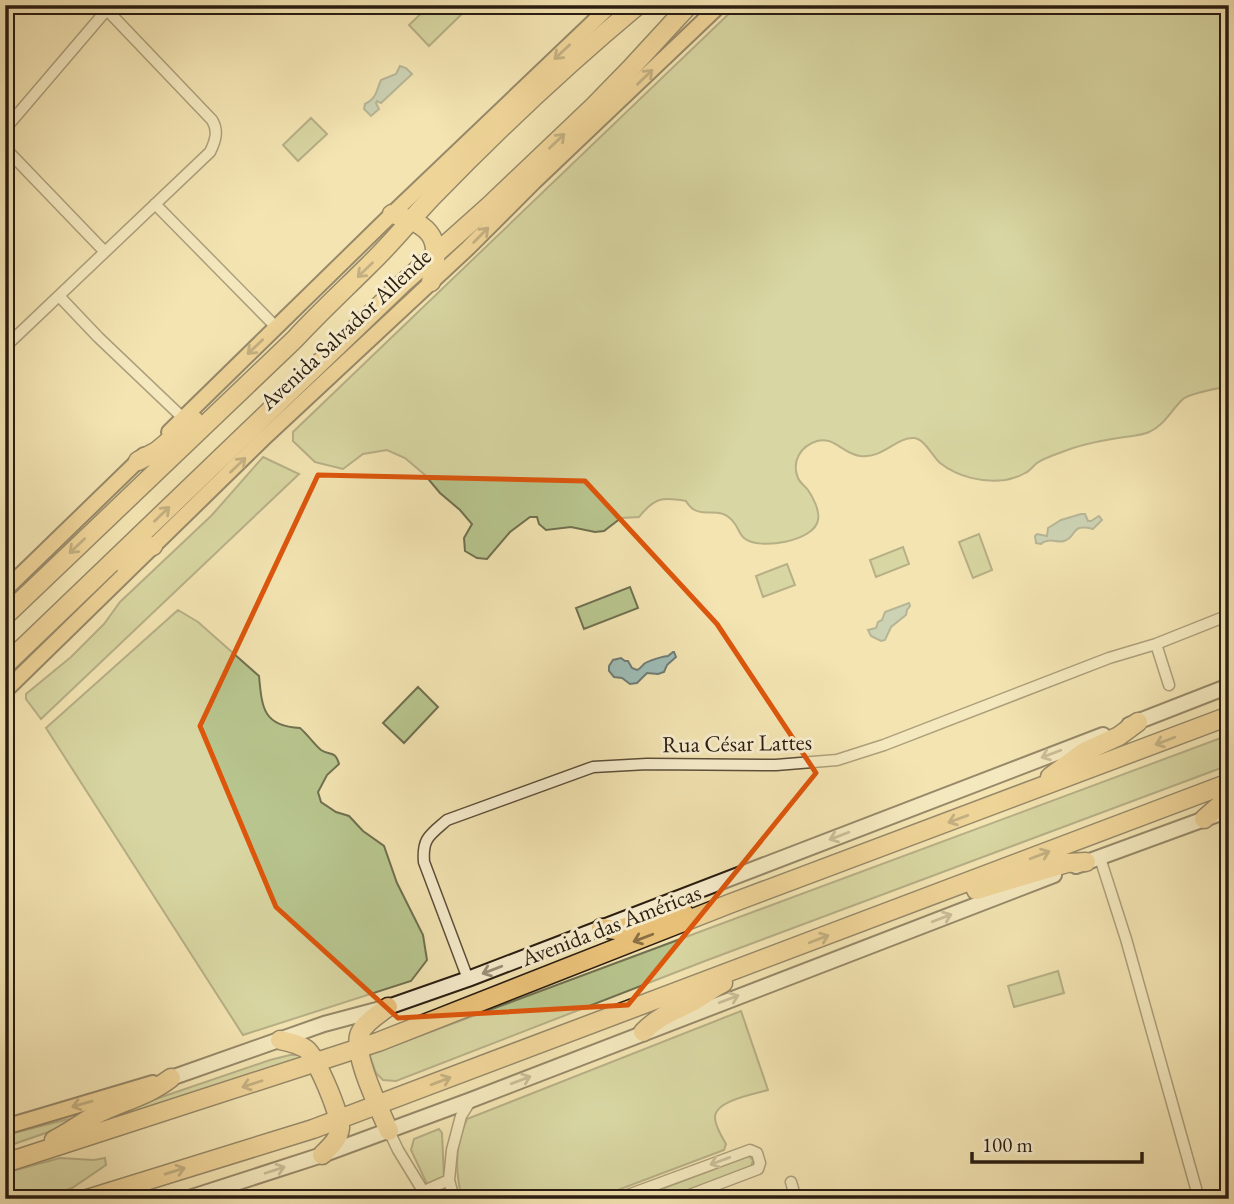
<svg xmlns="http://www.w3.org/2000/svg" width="1234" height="1204" viewBox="0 0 1234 1204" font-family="'EB Garamond',serif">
  <rect width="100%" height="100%" fill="#f3e4b2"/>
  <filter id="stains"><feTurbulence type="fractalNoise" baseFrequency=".00286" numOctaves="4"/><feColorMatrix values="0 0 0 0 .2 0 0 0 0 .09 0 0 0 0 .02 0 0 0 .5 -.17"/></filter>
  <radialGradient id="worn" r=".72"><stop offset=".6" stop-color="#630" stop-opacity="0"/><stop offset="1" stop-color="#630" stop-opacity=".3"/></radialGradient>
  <path fill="#b8c58e" stroke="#707050" stroke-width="2" d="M430,5H471L429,46L409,25Z
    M738,5H1229V386C1217,389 1192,392 1183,399C1172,409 1164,426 1149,432C1141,436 1128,436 1118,438C1099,441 1079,445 1062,452C1054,455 1044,458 1037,463C1033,466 1030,471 1025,473C1020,476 1011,479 1005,480C983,483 958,477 940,463C932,456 925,439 914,438C896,437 883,459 860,456C843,454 834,436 817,441C801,446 791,461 798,478C800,483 805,486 808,490C813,497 820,511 818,520C815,541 759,551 744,538C740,535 738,528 735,524C721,504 705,518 693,509C691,508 687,503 686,501C662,497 655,497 639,517L621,518L604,531L595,532L571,527L546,530L539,524L537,517H530L510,532L487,559L477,558L465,551L464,538L472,524L460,510L440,493L425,475L405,458L387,450L363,454L343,469L315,462L293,441V432Z
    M311,118L327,134L298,161L283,145Z
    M263,457L299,474L41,719L26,699V694L71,657L104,624L120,602L212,515Z
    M979,534L992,570L973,578L959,542Z
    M903,547L909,564L876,577L870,560Z
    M787,564L795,585L763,597L756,576Z
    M630,587L638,608L584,629L576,608Z
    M178,610L198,622L259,676C262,708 263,726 300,728C307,734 315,745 321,750C330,756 335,750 339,764L327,775L318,792L321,802L336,812L349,816L363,831L384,846L397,883L423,935L427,960L411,981L243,1035L46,728Z
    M418,687L438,707L404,743L383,723Z
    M1229,735V765L705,961L396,1081L383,1080L376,1073L370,1056L371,1054Z
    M1058,971L1064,993L1014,1007L1008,986Z
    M741,1011L768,1090C754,1094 714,1101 715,1118C715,1126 722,1137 726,1144L724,1150L594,1199H462C455,1171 454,1144 467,1119Z
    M290,1055H300L301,1058L87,1129L106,1116L270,1060Z
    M81,1116L69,1125L5,1147V1135Z
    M439,1129L442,1133L444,1178L427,1184L411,1150L414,1139Z
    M749,1156L753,1160L751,1167L666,1199H635Z
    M60,1158L94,1160L105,1158L106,1165L72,1188L40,1199H5V1173Z"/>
  <path fill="#9ebcb6" stroke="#6f7c74" stroke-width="2" d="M400,66L406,68L412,74L381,103L377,101L376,103L379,109L371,116L364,109L365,104C377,98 376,91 381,80L396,74Z
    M1081,514H1085L1088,521H1091L1099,516L1102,520L1093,529C1069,523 1078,537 1064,541C1059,543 1052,539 1047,541C1036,544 1047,545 1036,543L1035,536L1037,534L1047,536L1048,528L1061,520Z
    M909,603L910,606L907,610L906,615L891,627L885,640L881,641L871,636L868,630L876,628L878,622L882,620L885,612Z
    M673,652H674L676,657L667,665L664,672L658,674L647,673L637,683L630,684L622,678L614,677L609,671V666L613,660L621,658L625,661H628L632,668L637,670C640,669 642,666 644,664C647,661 664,656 668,656Z"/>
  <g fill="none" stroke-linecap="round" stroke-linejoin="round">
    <g stroke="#5c4e39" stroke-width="13">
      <path id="street" d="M5,129L110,6
        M5,148L105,252
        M155,204L276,327
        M59,296L98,337L183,418
        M5,347L210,152C215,142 219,131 212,120L107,10
        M1156,644L1169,685
        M1100,858L1126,939L1199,1199
        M468,979L424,862C422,838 430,835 447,820L593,767L647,764L776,765L837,760L884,745L1109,658L1156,644L1229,615
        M389,1131L398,1150L428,1199
        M791,1182L796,1199
        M424,1191L449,1180
        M454,1199L449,1180L452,1150L461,1116L471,1100
        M617,1199L750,1150L757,1153L760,1163L758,1169L679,1199"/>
    </g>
    <g stroke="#291c11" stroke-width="18">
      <path id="secondary" d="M1129,725L1229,686
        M1076,866L1229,810
        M171,1078L324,1024L388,1007L468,979L1103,735
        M186,1199L322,1155L471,1100L1054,875"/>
    </g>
    <g stroke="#291c11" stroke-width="18">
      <path id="primary" d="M169,432L392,214L611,5
        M5,590L144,455
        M5,691L263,439L468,248L534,182L720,5
        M5,1127L153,1083"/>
    </g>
    <g stroke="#291c11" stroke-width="21">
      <path id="highway" d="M392,214C434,225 442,240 431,282
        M138,461L157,451L194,420
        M124,564L139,551L153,546
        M5,616L295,339C319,313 345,289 370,264C392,243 411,219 432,197C497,130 566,65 638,5
        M5,665L404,282L489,206L594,106L630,69L689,5
        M1050,777L1084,752L1119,736L1138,722
        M1204,819L1229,797
        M976,890L1067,863L1086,862
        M601,928L616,930L645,921L685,914
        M388,1007C379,1014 365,1022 360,1033C351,1052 380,1110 389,1131
        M643,1032C659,1016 672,1012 692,1002C703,996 712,988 723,983
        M280,1040C289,1042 299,1044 306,1049C316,1056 341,1116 340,1128C339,1139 330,1147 322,1155
        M54,1140C70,1132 83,1122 97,1114C123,1101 148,1096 171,1078
        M5,1163L378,1042L729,904L1229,716
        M87,1199L313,1129L1229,783"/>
    </g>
    <use href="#street" stroke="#f7edcd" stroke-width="10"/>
    <use href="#secondary" stroke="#f7edcd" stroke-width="14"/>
    <use href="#primary" stroke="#eac279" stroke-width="14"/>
    <use href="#highway" stroke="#eac279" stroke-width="18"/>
  </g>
  <defs><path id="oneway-shaft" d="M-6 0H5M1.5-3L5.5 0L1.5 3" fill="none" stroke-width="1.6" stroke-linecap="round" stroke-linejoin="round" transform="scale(1.75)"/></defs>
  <g stroke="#8a6f45">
    <use href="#oneway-shaft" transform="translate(562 52) rotate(137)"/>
    <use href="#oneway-shaft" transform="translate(645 77) rotate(-44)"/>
    <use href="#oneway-shaft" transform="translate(557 141) rotate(-44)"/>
    <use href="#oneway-shaft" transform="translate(481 235) rotate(-45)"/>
    <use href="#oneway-shaft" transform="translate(365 270) rotate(136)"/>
    <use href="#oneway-shaft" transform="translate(255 347) rotate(136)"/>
    <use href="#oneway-shaft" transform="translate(238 465) rotate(-44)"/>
    <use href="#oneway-shaft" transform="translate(162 514) rotate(-44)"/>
    <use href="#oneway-shaft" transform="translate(77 546) rotate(136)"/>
    <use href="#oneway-shaft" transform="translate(1165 741) rotate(159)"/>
    <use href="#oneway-shaft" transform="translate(958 819) rotate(160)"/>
    <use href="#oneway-shaft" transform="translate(1040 855) rotate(-21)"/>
    <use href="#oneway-shaft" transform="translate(643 938) rotate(159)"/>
    <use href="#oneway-shaft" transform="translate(819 939) rotate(-21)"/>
    <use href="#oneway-shaft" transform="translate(441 1081) rotate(-21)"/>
    <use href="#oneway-shaft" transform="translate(252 1084) rotate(162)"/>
    <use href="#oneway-shaft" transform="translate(82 1104) rotate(164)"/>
    <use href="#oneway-shaft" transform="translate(175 1171) rotate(-17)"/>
  </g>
  <g stroke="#9a8f78">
    <use href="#oneway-shaft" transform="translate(1051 754) rotate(159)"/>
    <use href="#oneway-shaft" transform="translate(839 836) rotate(159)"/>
    <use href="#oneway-shaft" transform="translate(942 918) rotate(-21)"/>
    <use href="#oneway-shaft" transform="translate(492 970) rotate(159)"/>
    <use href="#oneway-shaft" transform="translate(729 999) rotate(-21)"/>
    <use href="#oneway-shaft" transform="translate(521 1080) rotate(-21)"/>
    <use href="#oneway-shaft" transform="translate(720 1161) rotate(160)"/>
    <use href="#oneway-shaft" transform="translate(275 1170) rotate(-18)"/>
  </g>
  <path d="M0 0H1234V1204H0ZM318,475L585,481L717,624L816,773L628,1005L398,1018L276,907L200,726Z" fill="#f3e4b2" fill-opacity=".55" fill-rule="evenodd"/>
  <path fill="none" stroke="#de560c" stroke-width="5" stroke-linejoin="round" d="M318,475L585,481L717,624L816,773L628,1005L398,1018L276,907L200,726Z"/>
  <g text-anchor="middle" stroke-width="6" stroke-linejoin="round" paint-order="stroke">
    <g font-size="23" fill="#291c11" stroke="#f7edcd">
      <text transform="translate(345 329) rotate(-43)" y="8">Avenida Salvador Allende</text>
      <text transform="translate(737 743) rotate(-1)" y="8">Rua César Lattes</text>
      <text transform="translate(611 925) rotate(-21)" y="8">Avenida das Américas</text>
    </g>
  </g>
  <rect width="1234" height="1204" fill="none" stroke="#f3e4b2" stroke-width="28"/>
  <rect x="7" y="7" width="1220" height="1190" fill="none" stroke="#291c11" stroke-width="3.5"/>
  <rect x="14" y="14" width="1206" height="1176" fill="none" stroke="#291c11" stroke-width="2"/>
  <path d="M972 1152v10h170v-10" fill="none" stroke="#291c11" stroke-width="3.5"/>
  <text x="982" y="1152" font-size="21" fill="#291c11" stroke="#f7edcd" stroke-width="5" paint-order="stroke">100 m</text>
  <rect width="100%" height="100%" filter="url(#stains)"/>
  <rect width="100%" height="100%" fill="url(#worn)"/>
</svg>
